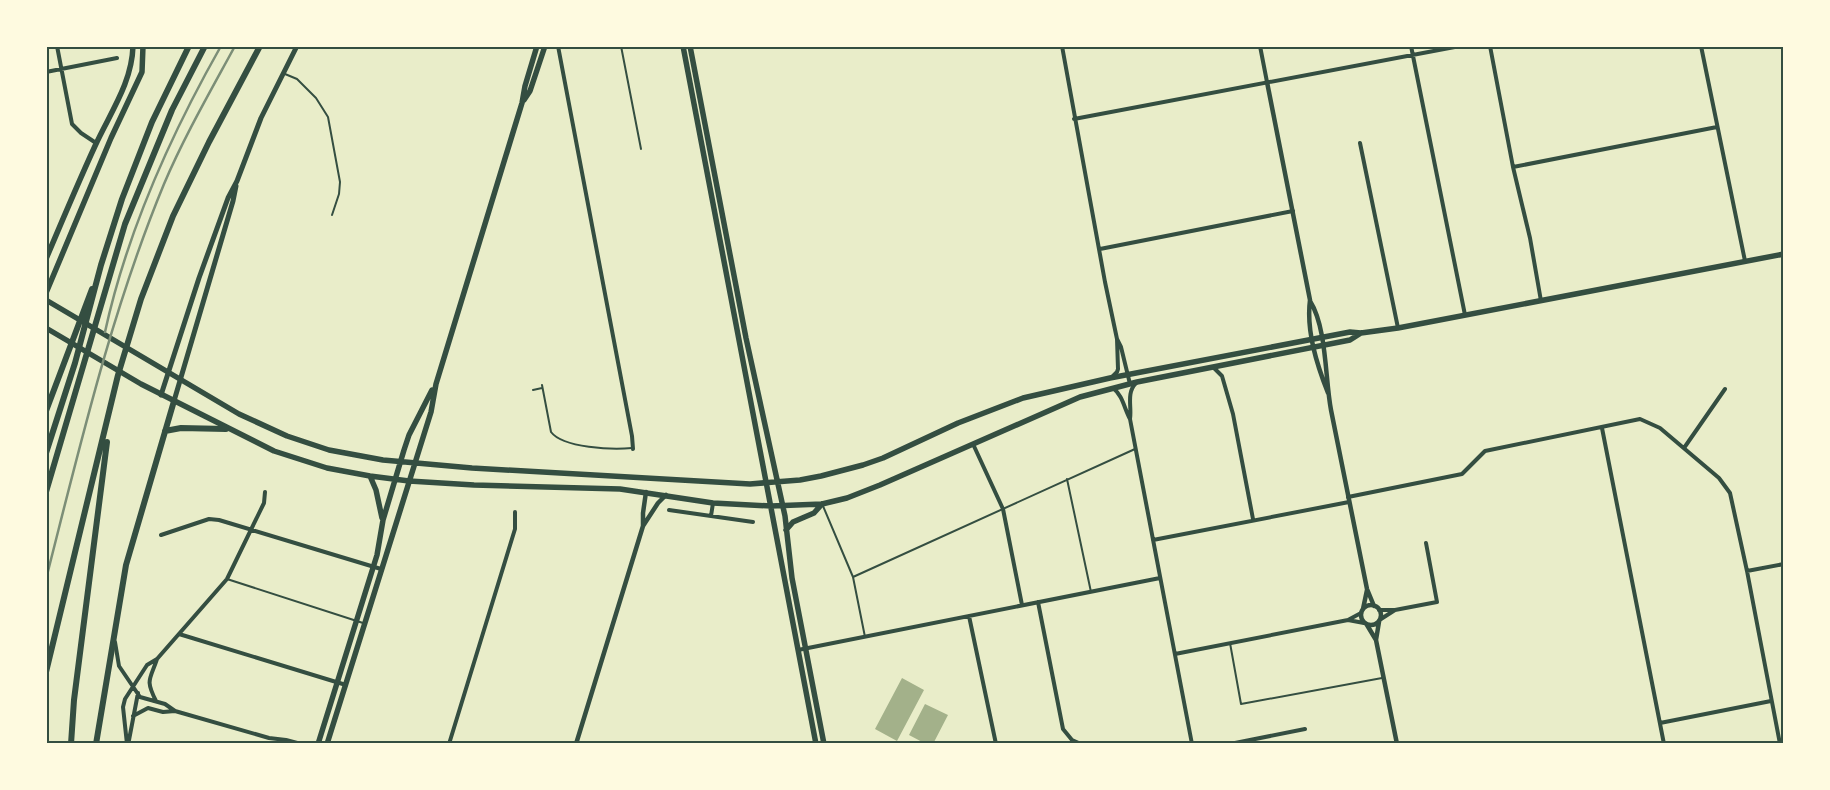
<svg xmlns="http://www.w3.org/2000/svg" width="1830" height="790" viewBox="0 0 1830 790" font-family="Karla,sans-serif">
  <rect width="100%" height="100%" fill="#e9edc9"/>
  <path fill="#a3b18a" d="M902,678L924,690L897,741L875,729Z
    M925,704L948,715L933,744H926L909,735Z"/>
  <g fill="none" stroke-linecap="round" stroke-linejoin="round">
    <path stroke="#344e41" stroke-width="2" d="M621,46L641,149
      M285,74L297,79L316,98L328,117L340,182L339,194L332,215
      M542,385L551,432C563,448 613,450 632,448
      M533,390L542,388
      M1067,479L1091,592
      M823,506L853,577L865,637
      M853,577L1135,449
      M227,579L363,623
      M1230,643L1241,704L1382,678"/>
    <path stroke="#344e41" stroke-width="4" d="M57,46L72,124L81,133L96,143
      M558,46L632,436L633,449
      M1062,46L1105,282L1117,339L1121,347L1130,384
      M1260,46L1267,82
      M1411,46L1465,315
      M1490,46L1513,167L1530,238L1541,301
      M1701,46L1745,261
      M46,72L117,58
      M1074,119L1460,46
      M1360,143L1398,328
      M1513,167L1717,127
      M1100,249L1293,211
      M1213,367L1222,376L1233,414L1253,519
      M1112,377L1117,372L1118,369L1117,339
      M1113,388C1123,396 1124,408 1130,419L1192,744
      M1130,419C1132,407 1126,393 1136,383
      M1602,428L1664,744
      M973,444L1003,509L1022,605
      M1684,448L1725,389
      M1348,497L1462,474L1485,451L1640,419L1660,428L1719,478L1730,493L1747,571L1780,744
      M669,510L753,522
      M711,516L713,503
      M161,535L209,519L219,520L381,569
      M1153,540L1349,502
      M1747,571L1784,564
      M1038,602L1063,729L1072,740L1081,744
      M1379,610H1395L1437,602L1426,543
      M969,616L996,744
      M1381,619L1395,610
      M1348,620L1364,623
      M179,634L346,685
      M115,642L119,666L140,697L165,704L175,711L269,738L286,740L301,744
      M798,650L1160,578
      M1175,654L1348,620L1361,613
      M156,701C145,679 150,680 157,659
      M133,716L148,708L163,712L175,711
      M1660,723L1771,701
      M129,740L138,693
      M127,744L123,707L125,699L147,665L157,659L227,579L264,503L265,492
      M449,744L515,529V512
      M1230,744L1305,729"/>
    <path stroke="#344e41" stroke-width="4.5" d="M1267,82L1310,300C1306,331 1317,365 1328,393
      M1310,301C1327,328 1325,379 1331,410L1367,589L1374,606
      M643,526L658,503L666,495
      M1361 615a10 10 0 1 1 20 0a10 10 0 1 1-20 0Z
      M1363,609L1367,590
      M1367,625L1376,640L1397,744
      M1376,640L1379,622
      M576,744L643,526V513L646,492"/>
    <path stroke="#344e41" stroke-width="5" d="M161,395L199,278L228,198L237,181L261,118L297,46
      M174,401L233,201L236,186"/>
    <path stroke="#344e41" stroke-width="5.5" d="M683,46L816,744
      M690,46L746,338L785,516L792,578L824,744
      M524,100L530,91L545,46
      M46,259C62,221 78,183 95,146C110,113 132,83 133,46
      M46,293L111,138L142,72L143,46
      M46,300L239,414L287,436L329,450L383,460L472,468L750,484L800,480L821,476L863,465L883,458L958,423L1023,398L1110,378L1350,332L1361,333L1398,328L1784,254
      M46,328L141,384L274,451L327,468L370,476L409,481L474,485L620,489L713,503L771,506L822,504L847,498L880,485L1080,397L1137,382L1350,340L1361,333
      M370,476L376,490L382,518
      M786,530L793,522L814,513L822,504
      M318,744L377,555L383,520L404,450L409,435L432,390
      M327,744L431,412L436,384L522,103L525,86L537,46"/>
    <path stroke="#344e41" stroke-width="6" d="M46,411L92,289
      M165,431L181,428L226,429
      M46,453L75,363L101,265L122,199L152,122L189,46
      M46,492L125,224L172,110L205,46
      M46,672L118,375L141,299L173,216L209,142L260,46
      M71,744L74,700L107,442
      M96,744L126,565L174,401"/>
    <path stroke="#7c8e77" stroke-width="2.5" d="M105,332C127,231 170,136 221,46
      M46,579C80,446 111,312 164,184C184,137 210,92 235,46"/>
  </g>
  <rect width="1830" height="790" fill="none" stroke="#fefae0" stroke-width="95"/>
  <rect x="48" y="48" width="1734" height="694" fill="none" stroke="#344e41" stroke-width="2"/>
</svg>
